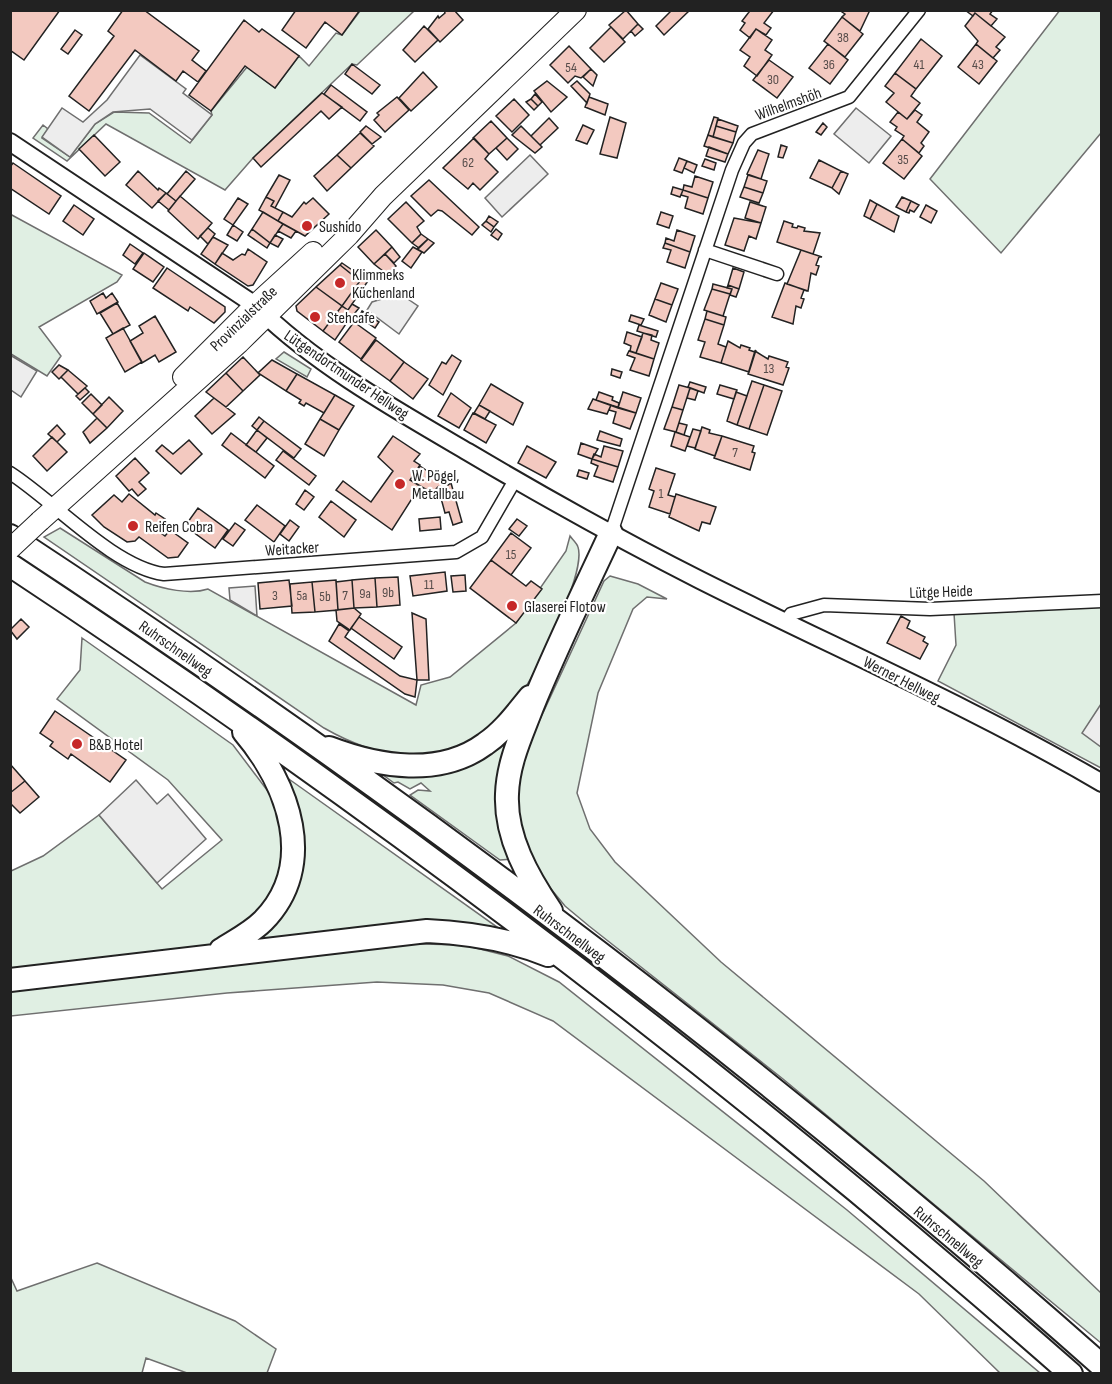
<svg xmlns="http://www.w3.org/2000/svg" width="1112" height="1384" viewBox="0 0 1112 1384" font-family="'Sofia Sans Condensed',sans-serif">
  <rect width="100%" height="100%" fill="#fff"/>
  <path fill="#e0efe3" stroke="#6f6f6f" stroke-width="1.5" d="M1060,10L1101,11V133L1001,253L930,179Z
    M360,11H414L357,65L352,64L253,158L225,190L106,124L67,161L33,138L43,125L48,129L42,138L70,157L95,124L114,112L149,113L190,143L212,115L211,111L247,67L275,88L299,56L309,66L336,33L342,35Z
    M10,214L122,275L117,282L39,327L61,356L47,376L11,354Z
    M284,352L311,369L307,377L276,359Z
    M60,528L145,582C163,589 190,595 208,589L416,705L421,685L450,677L516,623L566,551L570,536C572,539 577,543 578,547C587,574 530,688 510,710C491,731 461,752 433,758C426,759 417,757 410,756C377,753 352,744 324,728L44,537Z
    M610,576L638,584L667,599L647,597L633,609L598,693L577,793L590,829L615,862L721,962L984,1181L1101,1293V1343L783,1079L589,926L565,906L542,878L522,842L515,807L517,769L604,581Z
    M1101,604V768L938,681L956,645L954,613Z
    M82,638L233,745L270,794L285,838L282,872L272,897L253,920L218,939L464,945L508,956L559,982L847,1210L1040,1373H1000L919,1294L553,1021L489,993L443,985L377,982L227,993L11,1016V871L43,856L99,815L162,889L222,840L168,780L57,699L80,670Z
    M514,728L512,859L500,860L410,795L418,790L430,791L421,783L410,789L398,782L394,783L368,764L405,772Z
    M286,777L511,937L481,927L444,921L251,944C266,925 287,906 297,885C313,850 298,810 286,777Z
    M97,1263L235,1321L276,1349L267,1373H187L146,1358L142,1373H11V1278L17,1291Z"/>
  <path fill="#ededed" stroke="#6f6f6f" stroke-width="1.5" d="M140,55L186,89L183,93L212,115L192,140L150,109L113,112L95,124L70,157L42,137L62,108L83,122L107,100Z
    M856,108L891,136L869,163L834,134Z
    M530,155L548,174L502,217L485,198Z
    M393,289L418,306L399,334L367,310L372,302L388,297Z
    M10,355L37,371L21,397L11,390Z
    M255,586L257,616L230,600L229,588Z
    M1101,704L1102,705L1101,747L1082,733Z
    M136,780L157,804L168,794L206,839L157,883L99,815Z"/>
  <path fill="#f3c9c0" stroke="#222" stroke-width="1.5" d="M10,10H60L24,60L10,50Z
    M123,10H144L199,51L192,60L206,71L198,82L183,71L176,81L135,50L89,111L69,96L114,36L108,31Z
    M296,10H360L342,35L325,22L306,48L282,30Z
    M454,10L463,20L440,42L428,29L438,16L439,18L445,13L444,10Z
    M626,10L638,24L623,39L609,25Z
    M672,10H690L664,35L656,26Z
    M747,10H774L764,23L771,28L766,35L756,29L750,38L740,30L745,23L742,21L749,12Z
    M870,10L860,31L842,17L845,14L839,10Z
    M965,10H993L990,14L997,19L991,26L975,13L973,16Z
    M975,13L1005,37L996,47L1000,50L993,58L976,44L978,41L965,26Z
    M842,17L863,34L845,57L824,41Z
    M244,20L259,32L262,29L299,56L275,88L245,66L211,111L189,95Z
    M638,24L643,29L635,36L631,31Z
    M424,26L438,40L415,62L403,50Z
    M611,27L625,42L604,62L590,48Z
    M756,29L772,40L765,50L772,55L757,76L744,66L750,57L740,50Z
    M75,30L82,35L68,54L61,49Z
    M921,39L942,56L916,89L895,73Z
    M828,44L848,60L830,84L809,68Z
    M976,44L997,61L979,84L958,67Z
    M569,46L591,69L581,78L575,76L568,83L550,65Z
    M769,60L793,77L777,98L753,80Z
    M352,64L380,85L372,94L345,74Z
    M591,69L597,75L593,86L583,77Z
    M423,72L437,87L411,111L399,98Z
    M895,73L916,89L911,96L920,103L907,119L886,102L894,93L885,86Z
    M547,81L567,97L551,112L534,91Z
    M577,81L590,94L587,103L571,86Z
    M331,85L367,112L360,121L324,94Z
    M322,93L342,107L329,119L321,111L261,167L253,158Z
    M535,94L542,102L538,106L531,99Z
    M397,97L409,110L385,132L374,120L379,115L377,113Z
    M589,97L608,104L605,115L585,107Z
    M514,99L529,115L512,132L496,116Z
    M531,99L538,106L534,110L526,102Z
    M915,110L922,115L917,122L929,132L921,143L924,146L919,153L902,139L904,136L895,130L897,127L890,122L898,112L907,119Z
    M610,117L626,123L617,158L600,154Z
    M714,117L718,118L713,137L708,135Z
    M549,118L558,128L540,145L531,136Z
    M718,119L738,126L736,132L716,126Z
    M491,121L507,138L489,154L473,138Z
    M823,123L827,127L821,135L816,132Z
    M583,125L594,130L587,144L576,140Z
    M366,126L381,137L372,144L360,132Z
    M521,126L542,147L535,153L512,135Z
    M716,126L736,132L733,143L713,137Z
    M360,133L374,146L351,168L337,155Z
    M94,135L120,162L105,176L79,149Z
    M708,135L733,143L728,154L704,146Z
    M474,138L489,154L485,159L498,172L480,190L473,183L468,189L443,168Z
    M507,138L518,149L507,160L496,148Z
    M902,139L922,156L904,179L883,163Z
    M781,145L787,147L783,158L778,157Z
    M709,147L728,154L725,162L706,156Z
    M758,150L769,154L761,179L747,174Z
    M337,155L351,168L327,191L314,176Z
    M679,158L687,161L682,173L674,170Z
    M705,159L716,163L714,170L702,166Z
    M819,160L841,171L832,188L810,178Z
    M687,161L697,165L694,173L684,168Z
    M13,163L61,196L49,214L10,188V167Z
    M138,171L158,190L159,188L166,193L152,208L126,185Z
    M186,171L195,179L176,201L167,194Z
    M841,171L848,174L839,194L832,188Z
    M279,175L290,180L275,208L271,206L274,201L266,197Z
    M748,175L767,181L763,193L744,187Z
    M695,176L713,182L708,198L683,190L684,185L692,187Z
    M429,180L479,227L472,235L442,211L438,210L431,216L411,196Z
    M673,187L683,190L680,197L671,194Z
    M744,187L763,193L759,203L740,197Z
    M683,190L708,198L703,214L685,208L688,197L681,195Z
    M166,193L176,201L169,210L158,201Z
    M180,196L212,223L198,239L168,211Z
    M266,197L274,201L271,206L283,212L278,221L259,210Z
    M902,197L911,201L906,212L896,207Z
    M238,198L248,204L233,225L224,219Z
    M313,198L329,214L305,236L278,221L283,212L292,217L304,202L306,204Z
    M870,200L877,204L870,219L864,216Z
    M911,201L919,205L914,212L910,210L909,213L906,212Z
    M406,202L424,221L417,227L421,234L412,243L388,219Z
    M750,202L766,207L761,223L745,218Z
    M877,204L899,216L894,232L870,219Z
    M74,205L94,219L83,235L63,221Z
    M926,205L937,211L931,223L920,217Z
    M263,212L283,224L270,243L252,229Z
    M661,212L673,216L669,228L657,224Z
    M489,216L498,222L494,227L486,221Z
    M734,218L761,223L756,239L749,236L744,251L725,245Z
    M486,221L494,227L491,232L482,225Z
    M784,221L793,224L792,227L797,228L798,226L805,228L804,231L820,233L813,254L777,242Z
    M283,224L296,231L291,238L278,231Z
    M233,225L243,232L237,241L227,235Z
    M208,228L215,234L208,244L200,236Z
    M252,229L270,243L267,248L248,235Z
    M496,229L502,234L498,240L491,235Z
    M376,230L392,247L374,264L358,247Z
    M677,230L695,236L690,252L665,243L666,238L674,241Z
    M421,234L428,239L419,248L412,243Z
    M275,235L283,239L278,247L270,243Z
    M213,237L228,245L215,264L201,254Z
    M428,239L434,243L424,253L417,249Z
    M665,243L690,252L685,268L667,262L671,250L663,248Z
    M130,244L143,253L135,264L123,255Z
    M392,247L400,257L394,263L385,254Z
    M413,247L422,252L411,268L402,261Z
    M248,249L267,262L253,285L248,286L215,264L222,253L233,260L242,254L245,255Z
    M801,250L822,257H819L816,265L819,266L816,275L811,273L808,291L787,284Z
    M144,253L164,267L153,282L133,269Z
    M385,254L396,266L388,275L374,264Z
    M342,263L368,281L348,310L342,306L360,281L340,265Z
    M340,265L360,281L342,306L316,287Z
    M167,268L225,307V312L214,323L190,307L188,311L153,288Z
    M733,268L744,272L739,289L728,285Z
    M661,283L678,289L672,305L655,299Z
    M785,283L807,291L804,290L801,298L804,299L801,308L796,306L793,324L772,317Z
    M713,284L732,289L730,294L712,289Z
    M728,285L739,289L736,297L730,295L732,289L727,288Z
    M316,287L342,306L323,331L297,311L296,306Z
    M712,289L730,294L723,316L704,310Z
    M103,293L106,298L112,293L118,302L97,314L90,301Z
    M655,299L672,305L666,322L649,315Z
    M117,303L130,325L113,334L100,313Z
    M352,304L359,308L346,324L335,315L342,306L348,310Z
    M362,311L379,322L375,328L359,317Z
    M707,311L726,317L724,325L705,319Z
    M335,315L346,324L335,340L323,331Z
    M631,315L644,319L641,325L629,321Z
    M155,316L176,352L159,362L155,355L142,363L130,341L143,333L139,326Z
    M705,319L724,325L718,344L726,347L721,363L700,357L705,342L698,340Z
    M354,322L376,338L361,359L339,342Z
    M639,325L658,331L656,337L637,331Z
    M123,328L142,362L125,372L106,338Z
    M627,332L642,337L636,353L630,351L631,346L624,343Z
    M643,333L652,335L651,340L659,343L654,359L636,353Z
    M376,340L404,362L390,381L361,360Z
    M728,341L740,348L741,345L750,348L749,350L755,352L756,350L749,372L721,363Z
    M629,351L654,359L649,376L630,370L635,358L627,355Z
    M755,351L768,359L769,356L788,362L786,367L789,368L783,385L748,374Z
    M452,355L461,361L443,395L429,385L442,362L446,364Z
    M243,357L260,375L243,391L226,373Z
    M272,360L297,374L286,391L258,373Z
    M404,362L428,379L413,399L390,381Z
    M59,365L68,370L59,379L52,372Z
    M612,369L622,372L620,378L611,375Z
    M68,370L87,386L78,394L61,377Z
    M226,373L243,391L226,407L206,392Z
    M297,374L335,395L324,413L306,403L304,406L299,403L301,400L286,391Z
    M752,381L764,385L749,429L737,425Z
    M690,382L706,387L704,393L688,387Z
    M491,384L523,403L513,425L479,405Z
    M679,385L690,388L683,410L672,407Z
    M720,385L737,390L734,399L717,394Z
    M764,385L782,391L767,435L749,429Z
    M85,388L89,392L80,400L76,396Z
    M690,388L698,391L695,400L687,398Z
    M599,392L613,397L612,400L619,403L618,408L593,399L596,400Z
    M623,392L641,398L636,413L618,408Z
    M736,392L747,396L737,425L727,421Z
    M451,393L471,408L459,428L438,416Z
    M91,394L102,405L93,414L82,403Z
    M335,395L354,406L339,430L320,419Z
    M109,397L123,411L107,428L93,414Z
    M214,398L235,414L212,434L195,416Z
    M593,399L611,405L607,414L588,409Z
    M479,405L490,411L485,419L474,413Z
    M611,405L636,413L630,429L613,423L616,412L609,410Z
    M672,407L683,410L676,432L664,429Z
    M473,413L496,425L486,443L464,430Z
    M259,417L264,421L257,430L252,426Z
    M97,418L107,428L90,443L83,432Z
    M320,419L339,430L324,456L305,444Z
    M264,421L301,449L294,458L257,430Z
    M679,423L687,425L684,435L676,432Z
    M57,425L65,434L57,442L48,434Z
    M702,427L710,430L709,433L722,436L715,456L695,449Z
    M693,429L701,431L695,448L687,446Z
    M257,430L267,438L256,452L246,445Z
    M600,431L622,439L620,446L597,440Z
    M675,432L690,437L685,451L671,446Z
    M231,433L274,466L265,478L222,445Z
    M393,436L420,454L414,461L420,465L410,480L420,486L392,530L336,490L343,481L371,502L393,471L378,457Z
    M722,436L754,446L752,452L755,453L750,470L714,458Z
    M52,437L67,452L47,471L33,456Z
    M189,440L202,454L181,474L156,451L162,445L173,454Z
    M581,443L598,449L592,459L578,454Z
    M527,446L556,462L546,478L518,463Z
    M604,446L623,451L618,467L592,459L594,454L601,457Z
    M283,451L316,476L309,485L276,460Z
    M135,458L149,473L139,482L146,489L138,496L132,489L129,491L116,476Z
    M592,459L618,467L613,482L594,476L598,466L591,463Z
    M420,466L448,485L451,483L462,522L453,525L449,512L445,513L438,487L432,493L410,480Z
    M656,468L675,474L668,495L675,497L670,514L649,507L654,491L649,489Z
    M579,470L589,473L587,479L577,476Z
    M305,490L314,497L304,510L296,504Z
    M129,494L155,515L156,513L165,519L157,530L165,536L170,530L188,543L178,557L168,558L139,537L135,541L127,542L104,527L92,515L114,495L122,502Z
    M676,494L716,507L710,524L702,522L699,531L669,517Z
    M331,501L356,520L344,537L319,517Z
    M257,505L285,526L274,542L245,520Z
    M198,508L228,530L215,548L185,526Z
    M440,517L441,529L420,531L419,519Z
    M517,519L527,526L519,536L509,529Z
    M290,520L299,527L289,541L280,534Z
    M235,523L245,530L233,546L223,539Z
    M511,533L531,548L511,575L491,560Z
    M491,560L526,586L531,581L542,589L516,623L470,588Z
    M445,572L447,591L413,596L410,576Z
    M465,575L466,591L453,592L451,576Z
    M398,577L400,605L377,607L375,578Z
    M375,578L377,607L354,608L352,580Z
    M289,580L292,606L260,609L258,583Z
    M336,580L338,610L315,612L312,582Z
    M352,580L354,608L338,610L336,582Z
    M312,582L315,612L292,613L290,584Z
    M354,608L361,614L350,630L337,621L336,610Z
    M412,613L426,619L429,680H417Z
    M901,616L910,621L907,628L925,637L923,641L928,644L920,659L887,643Z
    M359,617L402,647L394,659L351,628Z
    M21,619L29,627L17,639L10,630Z
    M339,624L349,631L345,637L400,676L417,680L415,697L405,694L329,641Z
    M55,711L126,760L110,782L71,754L68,759L50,746L53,742L40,733Z
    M10,764L25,781L10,793Z
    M25,781L39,797L20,813L10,803V793Z"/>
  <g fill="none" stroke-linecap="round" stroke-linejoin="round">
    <g stroke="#222" stroke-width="15">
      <path id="street" d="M705,250L777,274
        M10,473C54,501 113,567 164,574L456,552L482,537L515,480
        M611,533L732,170L744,143L752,134L849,97L919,10
        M786,621L791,614L824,605L930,609L1102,601"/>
    </g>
    <g stroke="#222" stroke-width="20">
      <path id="secondary" d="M10,142L255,305C314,364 396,410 468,452C544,497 621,540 700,580C833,647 972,707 1102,783"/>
    </g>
    <g stroke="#222" stroke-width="22">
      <path id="primary" d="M183,377L255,305L313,252
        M40,521L239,343L349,235L383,196L576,10"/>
    </g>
    <g stroke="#222" stroke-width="26">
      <path id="highway" d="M10,536C389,785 763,1065 1102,1366
        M10,565C381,810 737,1080 1071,1374
        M329,748C379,767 440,777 485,744C503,732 516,714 530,697
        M551,911C528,877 505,837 507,794C508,763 521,736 532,707C556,648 584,591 611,533
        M221,950C235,941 251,933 263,921C318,865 289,785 244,732
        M10,980L427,931C469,933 509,939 548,955"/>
    </g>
    <use href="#street" stroke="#fff" stroke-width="12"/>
    <use href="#secondary" stroke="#fff" stroke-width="16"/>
    <use href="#primary" stroke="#fff" stroke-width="20"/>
    <use href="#highway" stroke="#fff" stroke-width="22"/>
    <g stroke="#222" stroke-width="22" stroke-linecap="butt">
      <path id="primary-bridge" d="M10,549L40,521"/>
    </g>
    <use href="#primary-bridge" stroke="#fff" stroke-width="20"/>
  </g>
  <g fill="#c62828" stroke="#fff" stroke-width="2">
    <circle cx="307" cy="226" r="6"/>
    <circle cx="340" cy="283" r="6"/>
    <circle cx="315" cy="317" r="6"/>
    <circle cx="400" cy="484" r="6"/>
    <circle cx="133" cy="526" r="6"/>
    <circle cx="512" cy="606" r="6"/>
    <circle cx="77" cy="744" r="6"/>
  </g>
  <g text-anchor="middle" stroke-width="4.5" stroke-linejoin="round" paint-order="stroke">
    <g font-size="14" fill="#564c4a">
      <text x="843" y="42">38</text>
      <text x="829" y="69">36</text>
      <text x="919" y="69">41</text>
      <text x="978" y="69">43</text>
      <text x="571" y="72">54</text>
      <text x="773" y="84">30</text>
      <text x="903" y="164">35</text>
      <text x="468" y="167">62</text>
      <text x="769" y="373">13</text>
      <text x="735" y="457">7</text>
      <text x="661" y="498">1</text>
      <text x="511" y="559">15</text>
      <text x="429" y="589">11</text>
      <text x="388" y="597">9b</text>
      <text x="365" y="598">9a</text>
      <text x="275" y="600">3</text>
      <text x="302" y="600">5a</text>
      <text x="345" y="600">7</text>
      <text x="325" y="601">5b</text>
    </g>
    <g font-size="16" fill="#222" stroke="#fff">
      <text transform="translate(788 103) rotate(-20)" y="6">Wilhelmshöh</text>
      <text transform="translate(243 318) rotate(-44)" y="6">Provinzialstraße</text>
      <text transform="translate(347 374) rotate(34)" y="6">Lütgendortmunder Hellweg</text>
      <text transform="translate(292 548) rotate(-4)" y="6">Weitacker</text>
      <text transform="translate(941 591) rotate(-2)" y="6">Lütge Heide</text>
      <text transform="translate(176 648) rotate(35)" y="6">Ruhrschnellweg</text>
      <text transform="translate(902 679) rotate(27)" y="6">Werner Hellweg</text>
      <text transform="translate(570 933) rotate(37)" y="6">Ruhrschnellweg</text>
      <text transform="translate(949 1236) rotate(40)" y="6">Ruhrschnellweg</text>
    </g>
    <g font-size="16" fill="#222" stroke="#fff" text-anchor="start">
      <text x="319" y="232">Sushido</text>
      <text x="352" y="280">Klimmeks<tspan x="352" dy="18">Küchenland</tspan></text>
      <text x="327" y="323">Stehcafe</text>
      <text x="412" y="481">W. Pögel,<tspan x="412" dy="18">Metallbau</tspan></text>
      <text x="145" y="532">Reifen Cobra</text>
      <text x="524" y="612">Glaserei Flotow</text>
      <text x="89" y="750">B&amp;B Hotel</text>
    </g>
  </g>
  <rect width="1112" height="1384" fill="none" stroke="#222222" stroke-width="24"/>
</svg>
